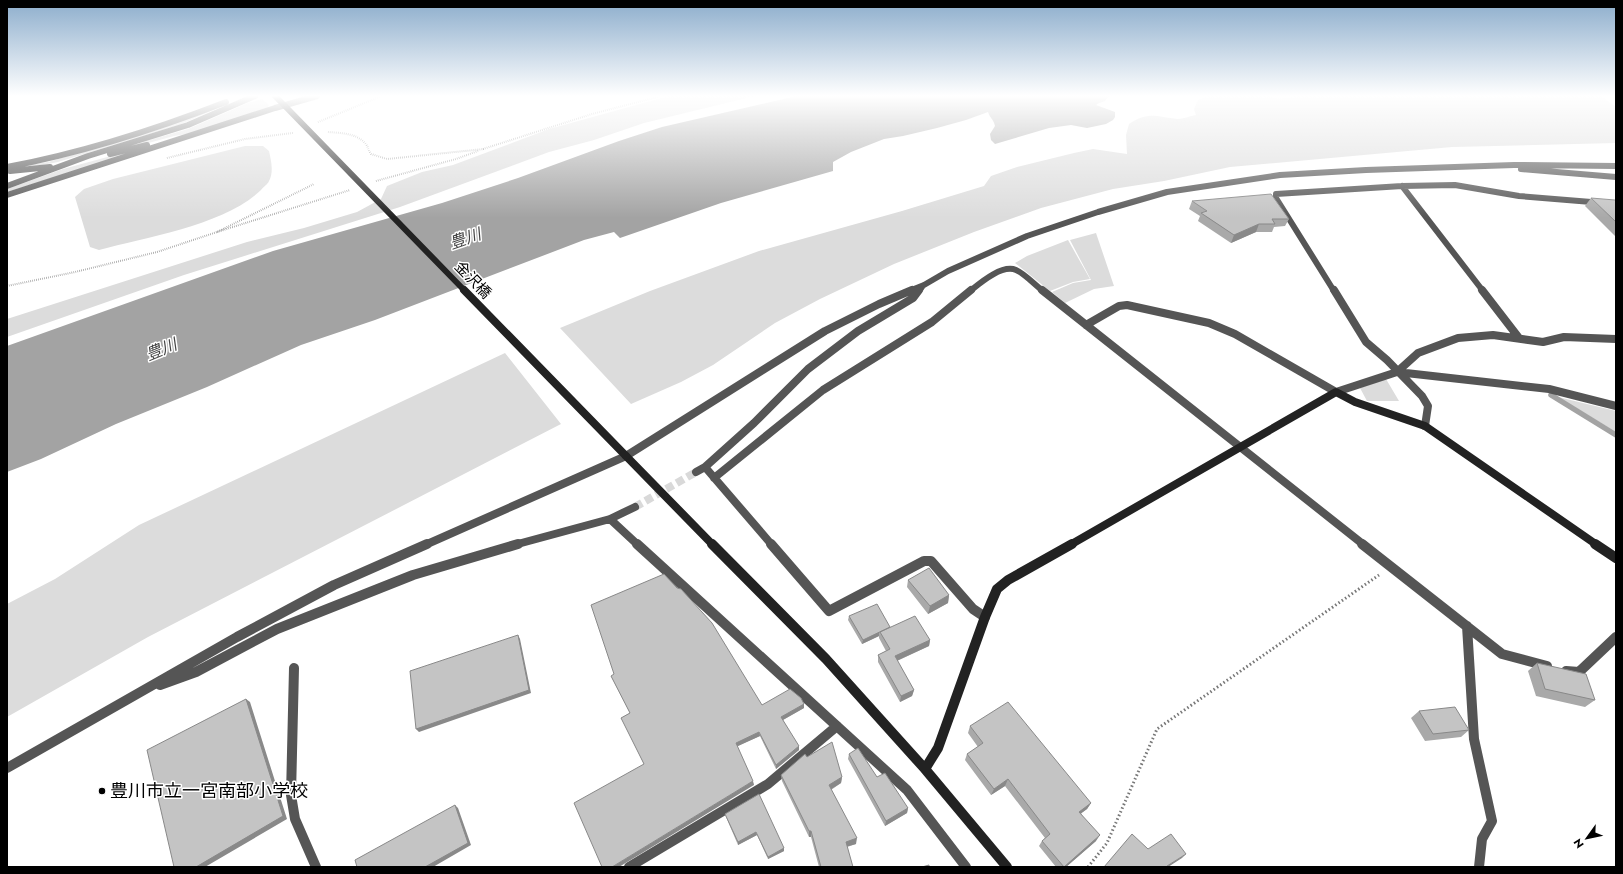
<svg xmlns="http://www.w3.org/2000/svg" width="1623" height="874" viewBox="0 0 1623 874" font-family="Jost,'Noto Sans JP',sans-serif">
  <rect width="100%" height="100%" fill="#fff"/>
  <path fill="#dcdcdc" d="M669,96H755L644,123L594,140L549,152L400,207L184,275L7,337V319L247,242L304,228L357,212L381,199L387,186L422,172L453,165L549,129Z
    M1207,96H1271L1277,99L1298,96H1601L1616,107V143L1452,147L1230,167L1164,181L1113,189L1041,208L974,232L894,264L820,299L775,323L713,365L681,382L631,404L560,328L650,291L759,251L902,211L984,186L991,176L1017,167L1074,153L1093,149L1127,154L1126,135L1129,124C1149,111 1156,117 1178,119C1183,119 1190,116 1196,115L1194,109L1198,100Z
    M262,99L269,105L267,108L193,133L174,136L119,151V149L188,129L248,103Z
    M225,105L179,125L58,162L42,165L7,168L48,162L86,151Z
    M148,146L149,148L7,192V189L63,169Z
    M245,146H263L269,151C271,160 274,172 269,181C268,184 263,187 261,190C225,225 147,237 99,250L90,247L75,197L84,189L113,179Z
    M1096,233L1114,286L1094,289L1065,303L1052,292L1073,283L1091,280L1070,240Z
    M1068,240L1090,279L1073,282L1050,291L1015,263L1027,256Z
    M505,353L561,424L148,637L7,717V604L55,579L139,525Z
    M1386,379L1399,401H1367L1360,388Z
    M1558,397L1616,411V432Z"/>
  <path fill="#a3a3a3" d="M797,96H1110L1107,98L1105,101L1099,103L1096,105L1115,112V117L1113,120L1106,124L1087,128L1071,125L1049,128L995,144L991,140L990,134L995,126C994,120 990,118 988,112L966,120L937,128L903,136L884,139L851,152L833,162V171L721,203L620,238L614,232L584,240L375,320L301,345L207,387L116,424L41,459L7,472V346L273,251L442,203L518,178L619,141L662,127Z"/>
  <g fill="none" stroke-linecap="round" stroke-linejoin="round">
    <path stroke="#a3a3a3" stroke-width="5.5" d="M1551,395L1616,435"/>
    <path stroke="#d9d9d9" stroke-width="8" stroke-dasharray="8 4" stroke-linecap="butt" d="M635,507L696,472"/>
    <path stroke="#777" stroke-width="2" stroke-dasharray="0.5 1.5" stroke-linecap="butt" d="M318,122L382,96
      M328,132C340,133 356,133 365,143C368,146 368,150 371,154L387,159L484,149
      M483,149L592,114L661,96
      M167,158L245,139L293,133
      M376,181L456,159L478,151
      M217,232L350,190
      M7,286L75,272L157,252L217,232L314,184"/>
    <path stroke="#777" stroke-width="3" stroke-dasharray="1.5 2.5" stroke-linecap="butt" d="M1088,867L1107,843L1157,729L1379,575"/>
    <path stroke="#555" stroke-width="6" d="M110,154L147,145
      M7,167C82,153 154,130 226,102
      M1521,169L1616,177
      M10,171L50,167
      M7,186L88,156L188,125L255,96
      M1402,186L1483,291
      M7,195L275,108L317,96
      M909,291L924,285L948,271L1027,236L1098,212L1167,192L1280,175L1366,170L1514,165L1616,166
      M919,291L922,287
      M970,291C980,283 1002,264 1016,270C1025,274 1035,285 1043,291
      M1334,291L1276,198V194L1402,186L1455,185L1519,196L1616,204"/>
    <path stroke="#555" stroke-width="8" d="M1042,290L1364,545
      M1334,290L1366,342L1387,360L1422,396L1428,406L1425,426
      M1482,290L1519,338
      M1086,325L1119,306L1127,305L1209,323L1235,334L1336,392L1397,372L1418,353L1458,338L1493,335L1543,342L1564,337L1616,339
      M1397,372L1549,389L1616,406
      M705,467L772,545
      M696,472L705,467L754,423L808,369L858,331L913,298L919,290
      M714,478L823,390L932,322L971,290
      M610,519L638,545
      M425,545L626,456L825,331L879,304L912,290
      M514,545L610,519L635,507"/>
    <path stroke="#555" stroke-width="10" d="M637,544L907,790L966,867
      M771,544L829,611L924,561H931L973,609L985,617
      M1362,544L1502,654L1547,666
      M1467,626L1474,739L1492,821L1482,839L1479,867
      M294,668L291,795L295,819L316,867
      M1566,671L1579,672L1616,637
      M160,685L196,672L277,629L413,575L518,544
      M7,768L237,637L334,585L427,544
      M629,867L768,784L837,726"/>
    <path stroke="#222" stroke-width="6" d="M275,96L285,106"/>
    <path stroke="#222" stroke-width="8" d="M626,456L713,545
      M1070,545L1336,392L1355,402L1425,426L1597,545"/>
    <path stroke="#222" stroke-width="10" d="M712,544L826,659L925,769L1007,867
      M1595,544L1616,558
      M925,769L938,748L985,617L997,589L1008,580L1072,544"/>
    <path stroke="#222" stroke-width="6" d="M285,106L465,291"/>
    <path stroke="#222" stroke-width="8" d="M464,290L626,456"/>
  </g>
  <path fill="#a9a9a9" d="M1591,198L1616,201V237L1585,206Z
    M1192,201L1289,219L1285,226L1274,227L1272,232H1256L1231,243L1198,221L1200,216L1189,209Z
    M908,580L949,595L948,603L928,614L907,587Z
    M849,616L890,627L930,640L929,646L897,661L914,690L912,696L900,702L878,662V655L886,651L879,638V636L862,644L848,620Z
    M1537,663L1595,700L1585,707L1536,696L1528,671Z
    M611,676L762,705L804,704V708L783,720L799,750L776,769L760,736L737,746L754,785L644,764L623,721L621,718L630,713Z
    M1419,711L1469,730L1461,737L1425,741L1411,718Z
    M970,726L1091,803L1087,809L1081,813L1096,841L1066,867H1056L1039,846L1042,841L1045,838L1005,786L991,795L965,760L967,754L978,747L968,733Z
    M849,754L877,777L908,808L907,813L885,826L848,759Z
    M781,775L842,777L841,783L831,790L856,844L847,847L853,867H819L811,837H809L782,781Z
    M725,814L784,848V851L768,859L757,835L738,845L726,817Z"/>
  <path fill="#898989" d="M1259,224L1256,232L1231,243L1234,235Z
    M949,595L948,603L928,614L930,606Z
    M879,632V636L862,644L863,640Z
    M518,635L520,639L531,693L419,732L416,729Z
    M930,640L929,646L894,662L895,656Z
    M914,690L912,696L900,702L901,696Z
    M246,699L250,702L287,819L205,867H196Z
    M804,704V708L781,721V717Z
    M759,732L760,736L736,747V743Z
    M799,746V750L776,769V765Z
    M842,777L841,783L828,791L829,785Z
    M1008,779L1005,786L991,795L994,789Z
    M753,781L754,785L619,867H612Z
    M1091,803L1087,809L1075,818L1079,812Z
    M455,805L458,808L471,845L433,867H425Z
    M908,808L907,813L885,826L886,821Z
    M809,831H811V837H809Z
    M756,832L757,835L738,845V842Z
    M1100,835L1096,841L1066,867H1063Z
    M857,838L856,844L845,847L846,842Z
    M784,848V851L768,859V857Z
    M1186,854L1182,858L1168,867L1167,866Z"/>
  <path fill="#c4c4c4" stroke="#898989" d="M1271,194L1289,219H1272L1275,224H1259L1234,235L1201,213L1207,211L1192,201Z
    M1591,198L1615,200L1616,201V222Z
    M929,568L949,595L930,606L908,580Z
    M664,574L677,588L681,589L712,623L762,705L790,689L801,698L804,704L781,717L799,746L776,765L759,732L736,743L753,781L612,867H602L574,803L644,764L621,718L630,713L611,676L614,674L591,605Z
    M877,604L890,627L863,640L849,616Z
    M915,616L930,640L895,656L914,690L901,696L878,655L890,649L880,632Z
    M518,635L529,690L416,729L410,671Z
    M1537,663L1586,674L1595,700L1545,689Z
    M246,699L283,816L196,867H174L147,750Z
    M1008,702L1091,803L1079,812L1100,835L1064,867L1042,841L1050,834L1008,779L994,789L967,754L983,743L970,726Z
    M1455,707L1469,730L1433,734L1419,711Z
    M832,742L842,777L829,785L857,838L846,842L853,867H821L811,831H809L781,775L805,754L807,757Z
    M858,748L877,777L885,773L908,808L886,821L849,754Z
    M759,794L784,848L768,857L756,832L738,842L725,814Z
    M455,805L468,843L425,867H357L355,860Z
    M1132,834L1148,849L1171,834L1186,854L1167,866L1168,867H1104Z
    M929,865V867H922Z"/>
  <linearGradient id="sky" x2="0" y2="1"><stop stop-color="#8cadcc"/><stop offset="0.44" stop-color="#fff"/><stop offset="1" stop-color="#fff" stop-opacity="0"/></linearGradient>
  <rect width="1623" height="218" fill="url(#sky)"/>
  <circle fill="#000" stroke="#fff" stroke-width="1.5" cx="102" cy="791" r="4"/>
  <g text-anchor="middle" stroke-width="3" stroke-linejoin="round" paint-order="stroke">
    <g font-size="15" fill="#000" stroke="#fff">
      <text transform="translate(473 280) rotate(46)" y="5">金沢橋</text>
    </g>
    <g font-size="16" font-style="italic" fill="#444" stroke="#fff">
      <text transform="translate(465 238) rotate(-19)" y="6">豊川</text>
      <text transform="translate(161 349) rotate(-22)" y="6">豊川</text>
    </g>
    <g font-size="18" fill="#000" stroke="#fff" text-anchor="start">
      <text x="110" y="797">豊川市立一宮南部小学校</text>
    </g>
  </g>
  <rect width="1623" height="874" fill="none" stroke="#000000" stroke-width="16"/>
  <g transform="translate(1587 838) rotate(237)" stroke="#ffffff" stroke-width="3" paint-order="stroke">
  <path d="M0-3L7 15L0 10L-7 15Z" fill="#000000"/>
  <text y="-6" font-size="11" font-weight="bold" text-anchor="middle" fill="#000000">N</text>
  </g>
</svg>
